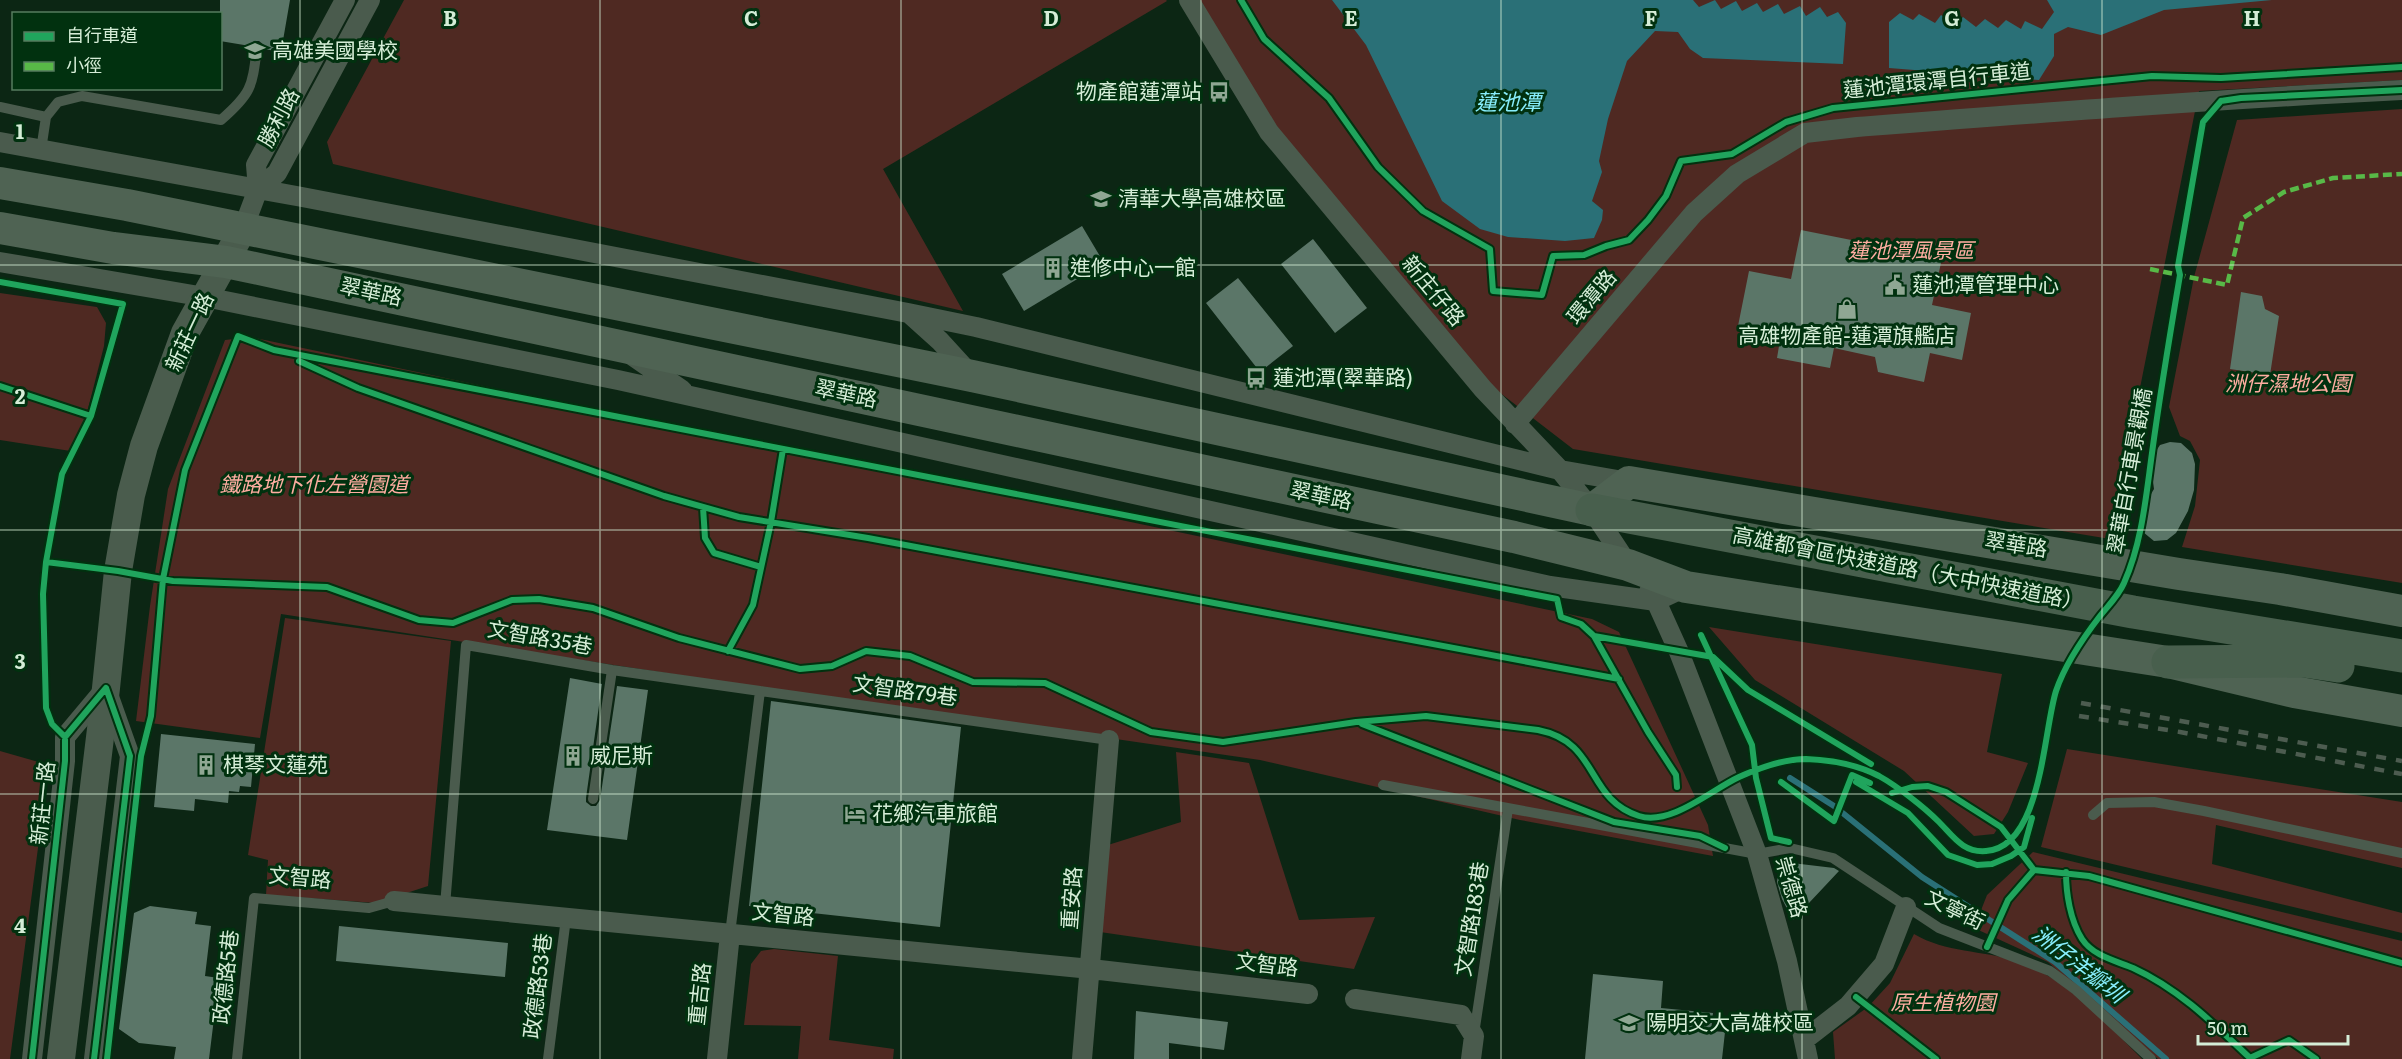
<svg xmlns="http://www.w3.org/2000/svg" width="2402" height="1059" viewBox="0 0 2402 1059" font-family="Literata,'Noto Sans TC',serif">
  <rect width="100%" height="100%" fill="#0c2614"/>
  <path fill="#4f2922" d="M404,0H1166L1167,1L883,169L963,311L333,164L327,142Z
    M1198,0H2402V80L2199,91L2110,539L1573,449L1495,389L1293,150L1262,107Z
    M2402,109V583L2182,547L2195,506L2200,460L2190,441L2180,436L2169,407L2194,277L2237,120Z
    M0,293L97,307L106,323L104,346L77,452L0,440Z
    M251,337L1592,619L1619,632L1708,825L1713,856L1520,820L1260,760L744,685L281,614L260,738L136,721L150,606L168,489L225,340Z
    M285,618L451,641L428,886L376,903L266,895L268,860L248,855Z
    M1709,627L2002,674L1987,752L2028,763L2008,812L1994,834L1974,836L1904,771L1755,680Z
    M2067,749L2402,802V868L2216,825L2212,864L2402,913V933L2041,847Z
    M0,751L49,765L10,1059H0Z
    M1176,752L1249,763L1299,920L1375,917L1354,969L1100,932L1108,845L1181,822Z
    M2033,852L2402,941V1059H2158L2048,962L1974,928L1987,895Z
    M1914,934C1946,953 1982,950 2016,961C2065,976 2107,1024 2142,1059H1835L1833,1032L1868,1007L1890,983Z
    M774,949L838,956L829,1040L894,1049L893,1059H798L801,1026L744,1025L751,964L761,951Z"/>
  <path fill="#2a7077" d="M1332,0H1693L1699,7L1715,0L1721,9L1736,1L1742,11L1757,3L1763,12L1778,4L1784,14L1800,6L1806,16L1820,7L1827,17L1838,12L1846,23L1843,64L1703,58L1690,49L1678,32L1655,31L1627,61L1608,119L1599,161L1602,172L1592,201L1603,210L1602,220L1594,238L1565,241L1508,237L1480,229L1442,201L1366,45Z
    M2047,0H2272L2164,10L2101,35L2068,27L2054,34V56L2039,80L1889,68V22L1900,13L1913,20L1919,14L1935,23L1941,15L1956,25L1963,17L1976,27L1985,19L1998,28L2006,20L2021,29L2025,21L2042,29L2054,12Z"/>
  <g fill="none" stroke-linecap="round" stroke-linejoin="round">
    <path stroke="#2a7077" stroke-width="6" d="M1790,778L1834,806L1922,877L2055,962L2166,1059"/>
  </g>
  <path fill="#5b7668" d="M220,0H290L281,52L264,49V45L259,41H254L250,46L220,41Z
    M1082,226L1104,263L1024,311L1002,274Z
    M1801,230L1942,258L1932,305L1971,313L1962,360L1930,353L1924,382L1878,372L1875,357L1834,348L1830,368L1777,358L1781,334L1738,326L1749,271L1791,279Z
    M1313,239L1367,308L1335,333L1281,264Z
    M1238,278L1293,346L1260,372L1206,303Z
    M2241,292L2262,296L2265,309L2279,316L2270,375L2230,369Z
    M2170,442L2181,443L2192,453L2195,464L2194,490L2188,511L2176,533L2167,540L2154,541L2143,532L2140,518L2142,509L2154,489L2151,467L2154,454L2160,445Z
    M570,678L602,684L586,798V802L591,806H596L600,800L617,686L648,690L627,840L547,830Z
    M771,701L961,727L940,927L749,906Z
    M161,734L255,744L251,787L240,786L239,792L229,791L228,803L195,799L194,811L154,807Z
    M1792,863L1834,868L1839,871L1793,920L1782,899L1777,882L1778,874Z
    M150,906L197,912L195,924L211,926L205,976L219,978L209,1059H174L176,1047L139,1043L119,1029L134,913Z
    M339,926L508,943L505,977L336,961Z
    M1593,974L1663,981L1661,1008L1713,1013L1711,1031L1725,1032L1722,1059H1585Z
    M1136,1011L1228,1022L1224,1050L1169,1043V1059H1134Z"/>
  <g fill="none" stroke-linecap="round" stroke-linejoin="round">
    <path stroke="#4a5b4d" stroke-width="10" d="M0,107L46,117
      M41,150L46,117L58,102L82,96L221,120C252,93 252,87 257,48
      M1383,785L1757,854L1790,848L1833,858L1939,928L2050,971L2076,990L2151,1059
      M593,799L612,670
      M2093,815L2107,803L2154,802L2204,811L2402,853
      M445,906L466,645L612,670L760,691
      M730,934L760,691L1109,740
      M1474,1034L1508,809
      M237,1059L254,898L369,908L394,901
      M548,1059L566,918"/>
    <path stroke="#4a5b4d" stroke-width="20" d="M1189,0L1269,132L1483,389L1560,470L1592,510L1629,566
      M0,142L302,197L908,313L976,327L1560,470L1629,482
      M258,189L277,173L370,0
      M243,229L258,189L256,165L345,0
      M0,262L205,297L618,380L1550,586L1656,601L1686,587
      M910,314L940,341L972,376
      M630,354L682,390
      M1515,424L1694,213L1737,174L1805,133L1857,127C2039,113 2220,99 2402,90
      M1649,592L1656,601L1679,652L1757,854L1787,961L1808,1059
      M394,901L1091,969L1308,994
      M1355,999L1461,1015L1474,1036L1471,1059
      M1804,1040L1848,1006L1884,964L1906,907
      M32,1059L65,761V737L106,688
      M94,1059L130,756L108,694
      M717,1059L730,934
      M1082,1059L1109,740"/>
    <path stroke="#4a5c4d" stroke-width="28" d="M61,1059L106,688L118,571L131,495L144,446L185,333L243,229"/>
    <path stroke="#4f6353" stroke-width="32" d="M0,183L127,205L972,376L1592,510L1629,482L2179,574L2280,589L2402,611
      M0,228L113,248L226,262L287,275L1514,537L1628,565L1686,587L2168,662L2294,692L2402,711"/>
    <path stroke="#485f4d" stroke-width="33" d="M1592,510L2133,612L2402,656
      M2168,662L2304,661L2338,666"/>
    <path stroke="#4d5c50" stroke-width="4.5" stroke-dasharray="10 10" stroke-linecap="butt" d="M2081,703L2402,761
      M2079,716L2180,732L2402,774"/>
    <path stroke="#58b947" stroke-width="4.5" stroke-dasharray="9 4.5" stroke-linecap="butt" d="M2150,269L2227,285L2243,218L2284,192L2333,178L2402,174"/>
    <g stroke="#01310f" stroke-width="10">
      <path id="cycleway" d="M1241,0L1264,39L1329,98L1378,167L1423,211L1490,249L1493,291L1542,295L1553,256L1584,255L1606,246L1629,240L1648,220L1666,196L1681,161L1732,154L1786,122L1833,108L2152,76L2221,78L2402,67
        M2221,101L2241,98L2402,90
        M0,282L123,304L91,416L62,474L46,562L43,594L46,708L52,724L65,737
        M299,361L358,388L664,496L739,517L868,538L1619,679
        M0,386L91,416
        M703,507L705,538L714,553L761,567
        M46,562L118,571L173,581L327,587L419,620L453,623L512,600L539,599L593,608L679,638L800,669L832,666L866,651L910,656L973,682L1045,683L1151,732L1223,742L1356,722L1426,716L1538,730C1600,742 1585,799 1639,816C1671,826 1711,790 1739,777C1759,768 1784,759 1806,759C1832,760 1856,764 1879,776C1897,786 1924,807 1939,822C1953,836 1963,853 1986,851C2042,847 2043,732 2056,691C2065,664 2083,638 2100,616C2108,606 2119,595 2124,583C2142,543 2146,496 2152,453C2160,394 2170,334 2180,275L2178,266L2203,122L2221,101
        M1701,635L1752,745L1756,778L1771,838L1789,842
        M1594,636L1713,657L1748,690L1871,764
        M728,651L753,605L771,522L783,449
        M1362,724L1614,822L1700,836L1725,848
        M1781,782L1834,821L1852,775L1870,783
        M1856,782L1908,813L1948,855L1977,865L1992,864L2011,856L2024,847L2032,818
        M1892,793L1912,787L1928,786L1946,792L2001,827L2034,870L2089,876L2402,963
        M2066,872C2066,893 2070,920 2082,939C2093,956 2116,961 2133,968C2179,989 2214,1024 2250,1058L2289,1040L2316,1059
        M1987,947L2008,900L2034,870
        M1856,997L1936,1059
        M32,1059L65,761V737L106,688
        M94,1059L130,756L106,688
        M107,1059L141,756L151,716L163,579L185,470L238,336L274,350L1557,599L1561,617L1581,624L1594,636L1648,732L1676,775L1677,787"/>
    </g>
    <use href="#cycleway" stroke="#20a55d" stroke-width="6"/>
  </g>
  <path fill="none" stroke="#d5edd7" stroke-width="1.5" stroke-opacity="0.55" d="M300,0V1059M600,0V1059M901,0V1059M1201,0V1059M1501,0V1059M1802,0V1059M2102,0V1059M0,265H2402M0,530H2402M0,794H2402"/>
  <defs>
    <g id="school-bare" transform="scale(1.62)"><path d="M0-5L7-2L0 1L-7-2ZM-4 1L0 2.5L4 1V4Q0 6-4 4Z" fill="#8fa793" stroke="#01310f" stroke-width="2.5" paint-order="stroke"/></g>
    <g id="bus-bare" transform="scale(1.62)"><path d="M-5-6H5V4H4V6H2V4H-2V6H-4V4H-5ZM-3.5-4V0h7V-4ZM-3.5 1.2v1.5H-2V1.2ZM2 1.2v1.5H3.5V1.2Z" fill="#8fa793" stroke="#01310f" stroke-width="2.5" paint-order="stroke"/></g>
    <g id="university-bare" transform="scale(1.62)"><path d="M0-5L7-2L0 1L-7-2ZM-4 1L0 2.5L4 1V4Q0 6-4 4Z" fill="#8fa793" stroke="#01310f" stroke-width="2.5" paint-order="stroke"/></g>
    <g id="building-bare" transform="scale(1.62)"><path d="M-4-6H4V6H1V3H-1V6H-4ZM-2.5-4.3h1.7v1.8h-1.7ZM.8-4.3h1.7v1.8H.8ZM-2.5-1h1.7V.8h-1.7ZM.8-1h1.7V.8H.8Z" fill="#8fa793" stroke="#01310f" stroke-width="2.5" paint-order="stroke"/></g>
    <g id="civic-bare" transform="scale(1.62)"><path d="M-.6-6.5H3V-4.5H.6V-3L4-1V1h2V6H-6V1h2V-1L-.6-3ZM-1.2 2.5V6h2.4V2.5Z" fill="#8fa793" stroke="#01310f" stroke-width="2.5" paint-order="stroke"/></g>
    <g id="shop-bare" transform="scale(1.62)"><path d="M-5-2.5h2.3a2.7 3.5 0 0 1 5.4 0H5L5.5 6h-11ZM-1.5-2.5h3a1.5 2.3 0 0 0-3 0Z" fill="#8fa793" stroke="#01310f" stroke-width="2.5" paint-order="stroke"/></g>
    <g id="hotel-bare" transform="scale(1.62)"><path d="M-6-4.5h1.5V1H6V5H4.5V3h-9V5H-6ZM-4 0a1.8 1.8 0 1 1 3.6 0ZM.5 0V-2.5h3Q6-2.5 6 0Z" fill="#8fa793" stroke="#01310f" stroke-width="2.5" paint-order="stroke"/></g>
  </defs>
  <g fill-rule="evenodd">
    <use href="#school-bare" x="255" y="51"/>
    <use href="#bus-bare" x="1219" y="92"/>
    <use href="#university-bare" x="1101" y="199"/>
    <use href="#building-bare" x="1053" y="268"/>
    <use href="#civic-bare" x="1895" y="285"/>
    <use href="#shop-bare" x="1847" y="309"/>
    <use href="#bus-bare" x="1256" y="378"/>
    <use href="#building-bare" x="573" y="756"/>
    <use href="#building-bare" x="206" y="765"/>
    <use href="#hotel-bare" x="855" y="814"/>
    <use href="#university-bare" x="1629" y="1023"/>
  </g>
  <g text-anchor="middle" stroke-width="6" stroke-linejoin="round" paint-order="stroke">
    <g font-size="21" fill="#d5edd7" stroke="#01310f" text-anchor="start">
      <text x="272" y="58">高雄美國學校</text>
      <text x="1202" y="99" text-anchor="end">物產館蓮潭站</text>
      <text x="1118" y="206">清華大學高雄校區</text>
      <text x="1070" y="275">進修中心一館</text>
      <text x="1912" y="292">蓮池潭管理中心</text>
      <text x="1847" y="343" text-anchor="middle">高雄物產館-蓮潭旗艦店</text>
      <text x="1273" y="385">蓮池潭(翠華路)</text>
      <text x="590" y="763">威尼斯</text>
      <text x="223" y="772">棋琴文蓮苑</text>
      <text x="872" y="821">花鄉汽車旅館</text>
      <text x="1646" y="1030">陽明交大高雄校區</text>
    </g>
    <g font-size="21" fill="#d5edd7" stroke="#01310f">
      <text transform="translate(1937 81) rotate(-6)" y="7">蓮池潭環潭自行車道</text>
      <text transform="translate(279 118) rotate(-62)" y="7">勝利路</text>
      <text transform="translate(1433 291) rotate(50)" y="7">新庄仔路</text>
      <text transform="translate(371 292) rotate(12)" y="7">翠華路</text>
      <text transform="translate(1592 297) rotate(-50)" y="7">環潭路</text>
      <text transform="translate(190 332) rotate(-65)" y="7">新莊一路</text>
      <text transform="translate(846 394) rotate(12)" y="7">翠華路</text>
      <text transform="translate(2130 471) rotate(-80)" y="7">翠華自行車景觀橋</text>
      <text transform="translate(1321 496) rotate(12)" y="7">翠華路</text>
      <text transform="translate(2016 545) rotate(9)" y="7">翠華路</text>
      <text transform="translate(1908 569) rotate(11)" y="7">高雄都會區快速道路（大中快速道路）</text>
      <text transform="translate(540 638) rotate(10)" y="7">文智路35巷</text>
      <text transform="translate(905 691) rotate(8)" y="7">文智路79巷</text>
      <text transform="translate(43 803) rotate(-84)" y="7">新莊一路</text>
      <text transform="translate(300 878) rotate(5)" y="7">文智路</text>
      <text transform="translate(1791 887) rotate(74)" y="7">崇德路</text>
      <text transform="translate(1072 898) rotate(-86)" y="7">重安路</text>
      <text transform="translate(1955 910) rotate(26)" y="7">文寧街</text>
      <text transform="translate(783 915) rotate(6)" y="7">文智路</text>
      <text transform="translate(1472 919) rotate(-81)" y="7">文智路183巷</text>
      <text transform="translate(1267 965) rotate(7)" y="7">文智路</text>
      <text transform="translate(226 977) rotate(-84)" y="7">政德路5巷</text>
      <text transform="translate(538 986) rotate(-83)" y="7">政德路53巷</text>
      <text transform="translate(700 994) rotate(-84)" y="7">重吉路</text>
    </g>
    <g font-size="21" font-style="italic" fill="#feada1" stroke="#01310f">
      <text x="1911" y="258">蓮池潭風景區</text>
      <text x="2288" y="391">洲仔濕地公園</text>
      <text x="314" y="492">鐵路地下化左營園道</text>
      <text x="1943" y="1010">原生植物園</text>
    </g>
    <g font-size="22" font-style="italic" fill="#87edfc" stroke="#01310f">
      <text x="1508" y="110">蓮池潭</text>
      <text transform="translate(2079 964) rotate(38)" y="8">洲仔洋瓣圳</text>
    </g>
  </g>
  <g font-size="20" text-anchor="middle" font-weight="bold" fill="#d5edd7" stroke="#01310f" stroke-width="6" stroke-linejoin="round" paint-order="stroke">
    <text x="450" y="26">B</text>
    <text x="751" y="26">C</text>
    <text x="1051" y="26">D</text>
    <text x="1351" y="26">E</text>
    <text x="1651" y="26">F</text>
    <text x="1952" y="26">G</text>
    <text x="2252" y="26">H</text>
    <text x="20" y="139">1</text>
    <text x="20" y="404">2</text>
    <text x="20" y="669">3</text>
    <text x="20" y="933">4</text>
  </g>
  <rect x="12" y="12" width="210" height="78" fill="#01310f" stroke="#567c5f" stroke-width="1.5"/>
  <rect x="24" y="32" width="30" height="9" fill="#20a55d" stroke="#567c5f" stroke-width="1.5"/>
  <text x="66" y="42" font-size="18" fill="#d5edd7">自行車道</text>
  <rect x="24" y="62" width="30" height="9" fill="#58b947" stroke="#567c5f" stroke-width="1.5"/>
  <text x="66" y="72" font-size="18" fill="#d5edd7">小徑</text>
  <path d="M2198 1035v9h150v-9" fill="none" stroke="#d5edd7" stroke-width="3"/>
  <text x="2207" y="1035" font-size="18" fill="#d5edd7" stroke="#01310f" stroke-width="4.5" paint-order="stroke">50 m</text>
</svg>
